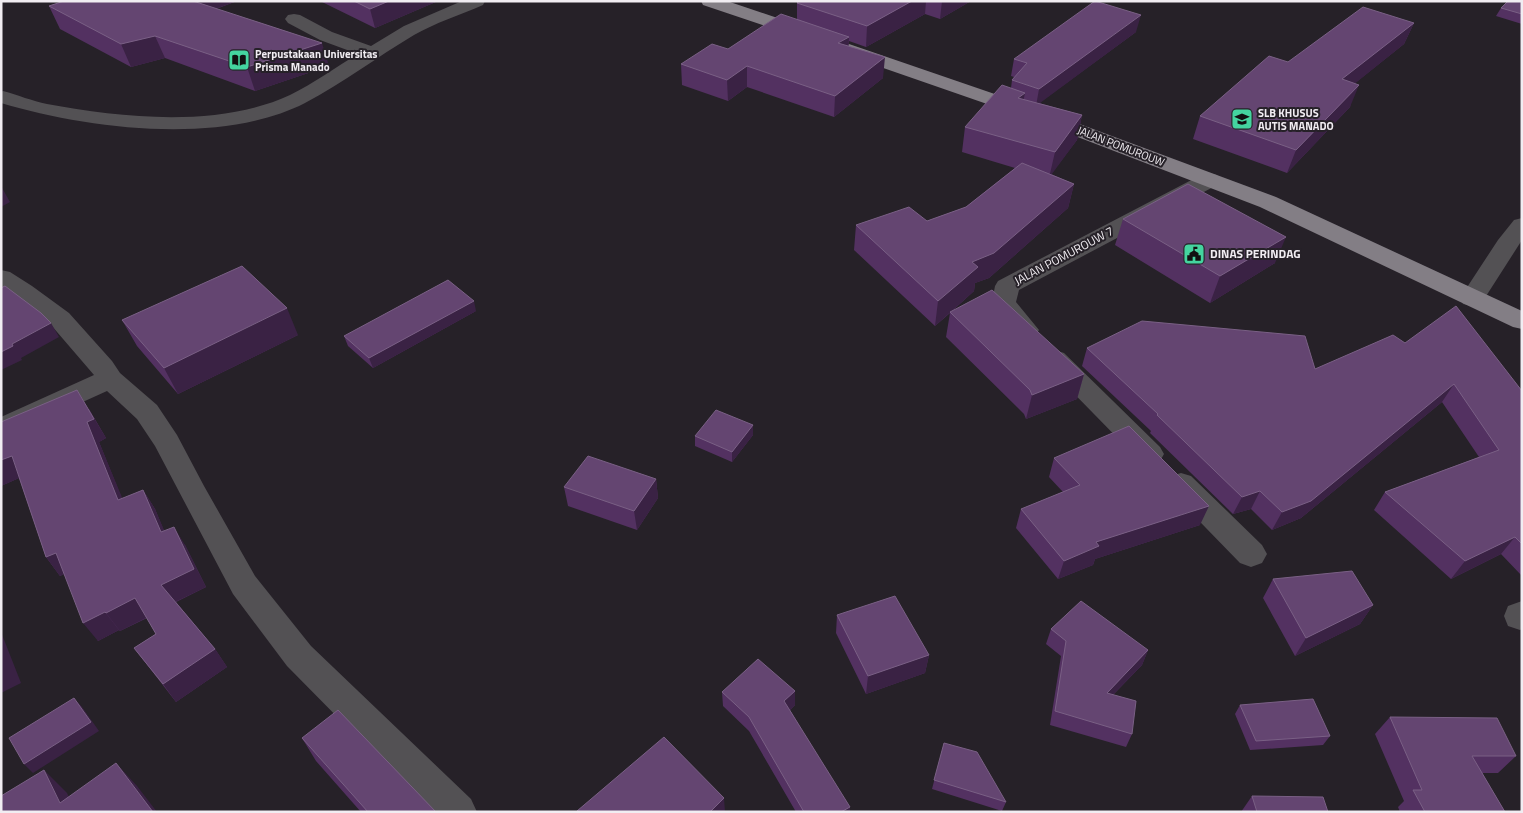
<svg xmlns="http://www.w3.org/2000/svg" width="1523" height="813" viewBox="0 0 1523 813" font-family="'Titillium Web',sans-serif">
  <rect width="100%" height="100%" fill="#262128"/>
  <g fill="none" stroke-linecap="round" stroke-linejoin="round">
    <path fill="#535154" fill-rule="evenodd" d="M462,1H485L483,5C460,15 435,23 414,35C377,57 343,83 305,103C221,146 88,129 1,103V92L3,91C18,95 32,101 47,104C122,118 219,128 290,95C313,84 336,67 358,54L320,40L288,23L285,19L288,15L294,14L300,15L332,32L371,46L404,26Z
      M1209,173L1217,175L1220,180L1217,185L1019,290L1016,302L1039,330L1035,336C1013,342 1002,319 992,302L995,286L998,281L1201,175Z
      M1522,218V240L1481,304L1472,306L1463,304L1460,298L1498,240L1514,220Z
      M1,270L10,272L32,286L69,313L112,361L120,373L157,405L177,435L204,486L255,576L311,646L471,799L477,812H431L287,666L233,594L155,446L137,419L107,391L1,439V417L94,375L51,325L1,288Z
      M1055,350L1064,353L1160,447L1164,454L1160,461L1150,465L1140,461L1046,365L1042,359L1046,353Z
      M1181,473L1191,476L1262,545L1267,554L1262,563L1251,567L1240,563L1171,492L1166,484L1171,476Z
      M1522,601V629L1520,630L1508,626L1504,616L1508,606Z"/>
    <path fill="#837e85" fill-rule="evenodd" d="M701,1H727L810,29L813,33L810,37L804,38L798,37L703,5Z
      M849,44L1050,113L1276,197L1522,311V329L1513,327L1260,207L1036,121L843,54L840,50L843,46Z"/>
  </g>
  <path fill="#533161" d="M64,1H237L216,9L329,66L255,91L165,58L131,67L60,29L49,6Z
    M320,1H438L375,28Z
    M799,1H971L940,19L925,14L866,47L849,41L848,46L883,78L834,117L747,87L728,101L682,85L681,64L728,49L797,19V3Z
    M1522,1V24L1496,16L1501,8Z
    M1414,23L1404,44L1355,83L1350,107L1287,173L1193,139L1200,116L1288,62Z
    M1136,32L1039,103L1082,115L1077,140L1051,174L1074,184L1068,208L989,278L975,283L974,291L951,312L1084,374L1077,399L1026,419L1024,414L946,337L950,313L935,326L854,250L856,225L927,221L966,207L1015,168L962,152L965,127L1011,88L1012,80L1014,77L1011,76L1014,59Z
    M1123,219L1275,263L1210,303L1115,245Z
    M476,311L373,368L348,346L344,336Z
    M122,320L298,335L178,394L137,346Z
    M1405,343L1522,391V576L1501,554L1451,579L1374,510L1385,492L1479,457L1442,402L1301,518L1272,530L1251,509L1233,514L1150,433L1151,431L1082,366L1087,348L1315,369Z
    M89,409L106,438L99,442L122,499L143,490L155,509L164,531L185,545L206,587L176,602L215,649L227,667L176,702L134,648L156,634L147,618L120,631L119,630L98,641L64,574L60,576L46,557L19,478L1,486V422Z
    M753,425V435L732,462L695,446V436Z
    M1054,458L1200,525L1095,559L1093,565L1058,579L1016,528L1021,509L1063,492L1049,477Z
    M656,479L658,498L637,530L568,506L564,487Z
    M1273,579L1373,605L1360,624L1295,656L1263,598Z
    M837,615L929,655L925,673L866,694L836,633Z
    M1051,629L1148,650L1142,665L1113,695L1132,734L1126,747L1050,725L1061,656L1046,644Z
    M795,691V705L790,710L850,812H796L749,731L723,706L722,692Z
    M1240,705L1330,736L1323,745L1250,750L1235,714Z
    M1390,717L1516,756L1498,773H1482L1505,812H1400L1398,807L1404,801L1375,734Z
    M302,738L436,812H361L316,761Z
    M944,743L1006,802L1002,811L932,789Z
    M1252,796L1328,812H1241Z"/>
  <path fill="#3a2244" d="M181,1H237L188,19Z
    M389,1H438L375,28L370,9Z
    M912,1H926L925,14L866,47L867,26Z
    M942,1H971L940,19Z
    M1141,15L1136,32L1036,106L1039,89Z
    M1414,23L1404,44L1332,102L1342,79Z
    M155,36L165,58L131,67L121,44Z
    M849,37L848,57L838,43Z
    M322,43L329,66L255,91L247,67Z
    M885,57L883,78L834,117L835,96Z
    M747,66V87L728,101L727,80Z
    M1359,85L1350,107L1287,173L1296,150Z
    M1025,93L1020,117L1018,98Z
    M1082,115L1077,140L1049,178L1055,152Z
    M1074,184L1068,208L989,278L975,283L974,291L935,326L938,301L972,262Z
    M1,186L10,202L1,207Z
    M1286,237L1275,263L1210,303L1220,276Z
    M474,301L476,311L373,368L369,358Z
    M287,308L298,335L178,394L164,368Z
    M51,323L59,337L21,358L22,360L1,370V352L12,344Z
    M1084,374L1077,399L1026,419L1032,395Z
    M1454,384L1442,402L1301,518L1272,530L1282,512Z
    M77,390L106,438L99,442L131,519L118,500L87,422Z
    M753,425V435L732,462V452Z
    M12,456L26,475L1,486V460Z
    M656,479L658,498L637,530L634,511Z
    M143,490L155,509L173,551L161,532Z
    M1260,491L1251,509L1233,514L1242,497Z
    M1209,506L1200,525L1095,559L1093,565L1058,579L1064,561L1096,542Z
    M174,527L185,545L206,587L173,603L161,585Z
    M1515,537L1501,554L1451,579L1465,561Z
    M56,553L70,571L60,576L46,557Z
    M135,598L148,617L120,631L106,613Z
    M1373,605L1360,624L1295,656L1306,638Z
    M105,612L119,630L98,641L83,623Z
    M1,632L21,683L1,693Z
    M215,649L227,667L176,702L163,684Z
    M1148,650L1142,665L1101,707L1107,693Z
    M929,655L925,673L866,694L868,676Z
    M795,691V705L784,716V701Z
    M74,698L82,707L99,731L33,773L24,764Z
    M116,763L137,786L157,812H153Z
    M44,770L67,793L76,812L60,803Z
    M724,798L725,812H710Z
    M850,807V812H841Z"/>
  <path fill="#644571" stroke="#7a6085" d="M64,1H193L322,43L247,67L155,36L121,44L49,6Z
    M354,1H389L370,9Z
    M799,1H912L867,26L797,3Z
    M1095,1L1141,15L1039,89L1012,80L1027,63L1014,59Z
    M1508,1H1522V14L1501,8Z
    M1363,7L1414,23L1342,79L1359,85L1296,150L1200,116L1269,56L1288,62Z
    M781,14L849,37L838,43L885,57L835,96L747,66L727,80L681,64L712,44L728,49Z
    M1002,85L1025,93L1018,98L1082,115L1055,152L965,127Z
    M1022,163L1074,184L994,253L972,262L978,267L938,301L856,225L909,207L927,221L966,207Z
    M1188,184L1286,237L1220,276L1123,219Z
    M242,266L287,308L164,368L122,320Z
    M448,280L474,301L369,358L344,336Z
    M5,286L41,313L51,323L12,344L13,346L1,352V288Z
    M992,290L1084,374L1032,395L1030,390L950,312Z
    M1456,306L1522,391V544L1515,537L1465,561L1385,492L1499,450L1454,384L1311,501L1282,512L1260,491L1242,497L1157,415L1158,414L1087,348L1142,321L1305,336L1315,369L1393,335L1405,343Z
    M77,390L94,419L87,422L118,500L143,490L161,532L174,527L194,569L161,585L215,649L163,684L134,648L156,634L135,598L106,613L105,612L83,623L56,553L46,557L12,456L1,460V422Z
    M716,410L753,425L732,452L695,436Z
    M1129,426L1209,506L1096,542L1099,546L1064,561L1021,509L1080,485L1054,458Z
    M588,456L656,479L634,511L564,487Z
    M1352,571L1373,605L1306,638L1273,579Z
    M895,596L929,655L868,676L837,615Z
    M1081,601L1148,650L1107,693L1136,701L1132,734L1055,711L1066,641L1051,629Z
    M758,659L795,691L784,701L850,807L841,812H804L749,717L722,692Z
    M74,698L91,722L24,764L9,738Z
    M1313,699L1330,736L1256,741L1240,705Z
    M338,710L436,812H368L302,738Z
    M1390,717L1497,718L1516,756H1472L1505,812H1425L1413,790H1422Z
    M664,737L724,798L710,812H578L577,811Z
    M944,743L977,752L1006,802L934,780Z
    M116,763L153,812H1V796L44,770L60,803Z
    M1252,796L1323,797L1328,812H1257Z"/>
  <defs>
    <g id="library-square" transform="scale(1.125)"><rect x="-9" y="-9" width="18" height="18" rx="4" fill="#44d49f" stroke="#262128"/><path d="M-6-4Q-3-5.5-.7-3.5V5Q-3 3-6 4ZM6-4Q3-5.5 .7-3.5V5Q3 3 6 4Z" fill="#111"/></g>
    <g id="school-square" transform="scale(1.125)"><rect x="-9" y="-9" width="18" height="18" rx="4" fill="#44d49f" stroke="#262128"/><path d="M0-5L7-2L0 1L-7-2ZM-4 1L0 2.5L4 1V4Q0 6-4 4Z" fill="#111"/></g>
    <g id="civic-square" transform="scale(1.125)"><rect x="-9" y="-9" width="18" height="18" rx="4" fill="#44d49f" stroke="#262128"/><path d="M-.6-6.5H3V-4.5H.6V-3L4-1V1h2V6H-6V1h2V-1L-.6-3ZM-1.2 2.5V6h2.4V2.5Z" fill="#111"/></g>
  </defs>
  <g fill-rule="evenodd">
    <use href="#library-square" x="239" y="60"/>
    <use href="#school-square" x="1242" y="119"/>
    <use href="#civic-square" x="1194" y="254"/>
  </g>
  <g text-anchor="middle" stroke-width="4" stroke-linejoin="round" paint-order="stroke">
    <g font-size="11" font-weight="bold" fill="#f1edf2" stroke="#262128" text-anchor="start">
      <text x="255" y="58">Perpustakaan Universitas<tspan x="255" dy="13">Prisma Manado</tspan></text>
      <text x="1258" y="117">SLB KHUSUS<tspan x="1258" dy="13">AUTIS MANADO</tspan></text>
    </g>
    <g font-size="11" fill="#f1edf2" stroke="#262128">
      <text transform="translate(1121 146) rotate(21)" y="4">JALAN POMUROUW</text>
    </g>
    <g font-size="12" font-weight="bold" fill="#f1edf2" stroke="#262128" text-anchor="start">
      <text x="1210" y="258">DINAS PERINDAG</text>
    </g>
    <g font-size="12" fill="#f1edf2" stroke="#262128">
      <text transform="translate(1064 256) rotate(-28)" y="4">JALAN POMUROUW 7</text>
    </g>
  </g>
  <rect width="1523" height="813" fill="none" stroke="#f1edf2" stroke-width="5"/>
</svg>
